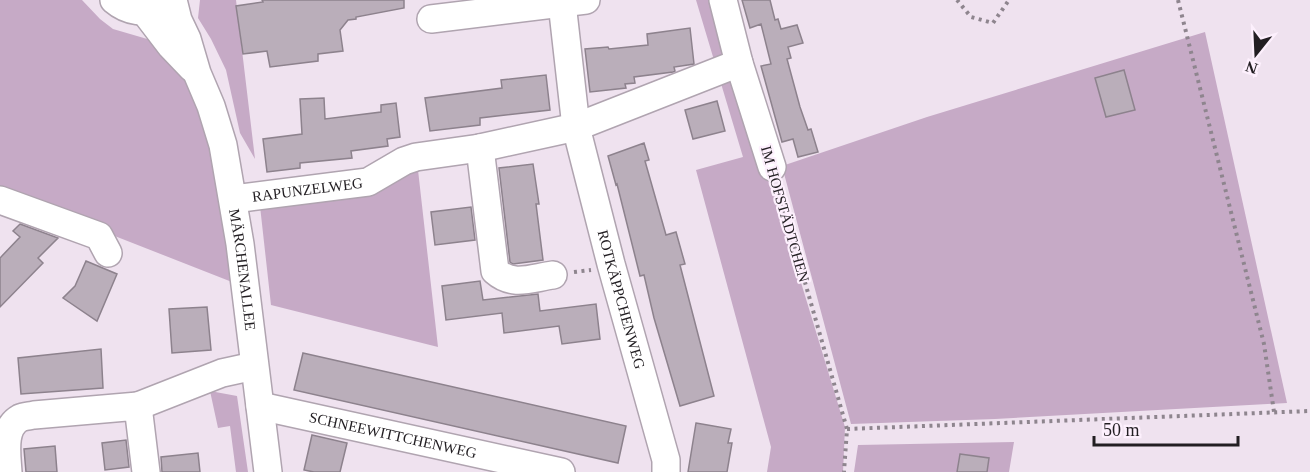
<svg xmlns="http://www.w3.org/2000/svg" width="1310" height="472" viewBox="0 0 1310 472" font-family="'Times New Roman',serif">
  <rect width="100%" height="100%" fill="#efe2ef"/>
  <path fill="#c6aac6" d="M0,0H82L100,19L113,29L161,43L186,78L215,148L232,282L0,191Z
    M200,0H236L255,159L240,133L226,70L211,39L198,18Z
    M696,0H715L845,427L843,472H767L771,447L696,170L743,157Z
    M1205,32L1287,403L995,419L851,424L782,166L927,117Z
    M418,170L438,347L271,305L260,206Z
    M210,391L237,396L248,472H236L230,426L218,428Z
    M1014,442L1009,472H854L858,445Z"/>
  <path fill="#baaeba" stroke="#8d828d" stroke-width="1.5" d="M262,0H404V8L356,17V19L348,20L340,30L343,51L318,54V61L270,67L267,51L243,54L236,6L263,2Z
    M742,0H770L775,20L778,19L781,29L797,25L803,43L788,47L791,58L787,59L800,107L808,130L811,129L818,152L798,157L793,139L782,142L761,66L771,64L761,24L750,28Z
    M690,28L694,64L674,67L675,71L673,72L634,77L635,83L625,84L626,88L590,92L585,49L608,47L609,49L648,45L647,34Z
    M1124,70L1135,110L1106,117L1095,78Z
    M546,75L550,110L480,118V125L430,131L425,98L502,88L501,80Z
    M324,98L325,119L381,112V105L396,103L400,137L387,139L388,146L351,151L352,158L300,163V168L267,172L263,139L302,134L300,99Z
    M717,101L725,131L693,139L685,110Z
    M644,143L649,160L645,161L666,235L676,232L685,264L680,265L714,396L680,406L654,318L644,275L640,276L617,184L616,185L608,156Z
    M533,164L539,204H536L543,260L513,264L510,262L499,168Z
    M471,207L475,240L435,245L431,212Z
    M20,224L58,238L38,258L43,263L0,307V258L20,237L13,231Z
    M86,261L117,274L97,321L63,298L75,286Z
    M480,281L483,300L538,294L540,311L596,304L600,339L562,344L559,326L504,333L502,313L446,320L442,286Z
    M207,307L211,350L172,353L169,309Z
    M101,349L103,388L21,394L18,358Z
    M303,353L626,426L618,463L294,390Z
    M696,423L731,429L728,443H732L727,472H688Z
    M312,435L347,443L340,472H314L304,470Z
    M126,440L129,467L105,470L102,443Z
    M55,446L57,472H26L24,449Z
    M198,453L200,472H162L161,457Z
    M960,454L989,458L987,472H957Z"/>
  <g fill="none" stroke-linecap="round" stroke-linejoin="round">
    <g stroke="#b0a4b0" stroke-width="30">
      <g id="minor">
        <path d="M114,0C128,12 145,14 162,6"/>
        <path id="s1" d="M173,0L178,20L187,39L197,73L211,106L223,145L240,244L268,472"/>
        <path d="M723,0L739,63L772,167"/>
        <path id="s2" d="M562,3L576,127L611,264L666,460V472"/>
        <path d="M145,12L171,46L192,68"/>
        <path d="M431,19L586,0"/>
        <path d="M480,148L495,271C513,287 531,278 553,275"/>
        <path id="s3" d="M234,199L368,182L404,161L416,157L480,148L576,127L739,63"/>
        <path d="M0,200L99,236L108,253"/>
        <path d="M138,406L222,373L254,366"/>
        <path id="s4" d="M260,406L561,472"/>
        <path d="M8,472C7,455 2,428 20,418C24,416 30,416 34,415L138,406L146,472"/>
      </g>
    </g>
    <path stroke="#8e858e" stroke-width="4" stroke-dasharray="3 4.5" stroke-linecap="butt" d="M957,0L971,17L993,23L1009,0
      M1178,0L1264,344L1274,412
      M778,188L847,429L844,472
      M574,272L591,270
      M847,429L1310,411"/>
    <use href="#minor" stroke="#fff" stroke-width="27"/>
  </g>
  <g text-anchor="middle" stroke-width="4.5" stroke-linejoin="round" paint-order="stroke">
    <g font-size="15" fill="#221e22" stroke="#fdf0fd">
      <text dy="5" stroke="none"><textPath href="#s3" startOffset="74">RAPUNZELWEG</textPath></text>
      <text transform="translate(785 214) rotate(74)" y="5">IM HOFSTÄDTCHEN</text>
      <text dy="5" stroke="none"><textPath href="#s1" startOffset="280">MÄRCHENALLEE</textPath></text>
      <text dy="5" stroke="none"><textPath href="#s2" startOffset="303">ROTKÄPPCHENWEG</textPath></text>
      <text dy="5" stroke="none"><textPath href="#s4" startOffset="136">SCHNEEWITTCHENWEG</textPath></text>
    </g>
  </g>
  <g transform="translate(1256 54) rotate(198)" stroke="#fdf0fd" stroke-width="4.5" paint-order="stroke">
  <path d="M0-4.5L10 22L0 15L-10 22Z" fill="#221e22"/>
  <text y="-9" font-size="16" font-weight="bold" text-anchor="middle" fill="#221e22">N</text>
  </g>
  <path d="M1094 436v9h144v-9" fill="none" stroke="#221e22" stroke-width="3"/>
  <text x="1103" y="436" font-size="18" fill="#221e22" stroke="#fdf0fd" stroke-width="4.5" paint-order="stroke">50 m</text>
</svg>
